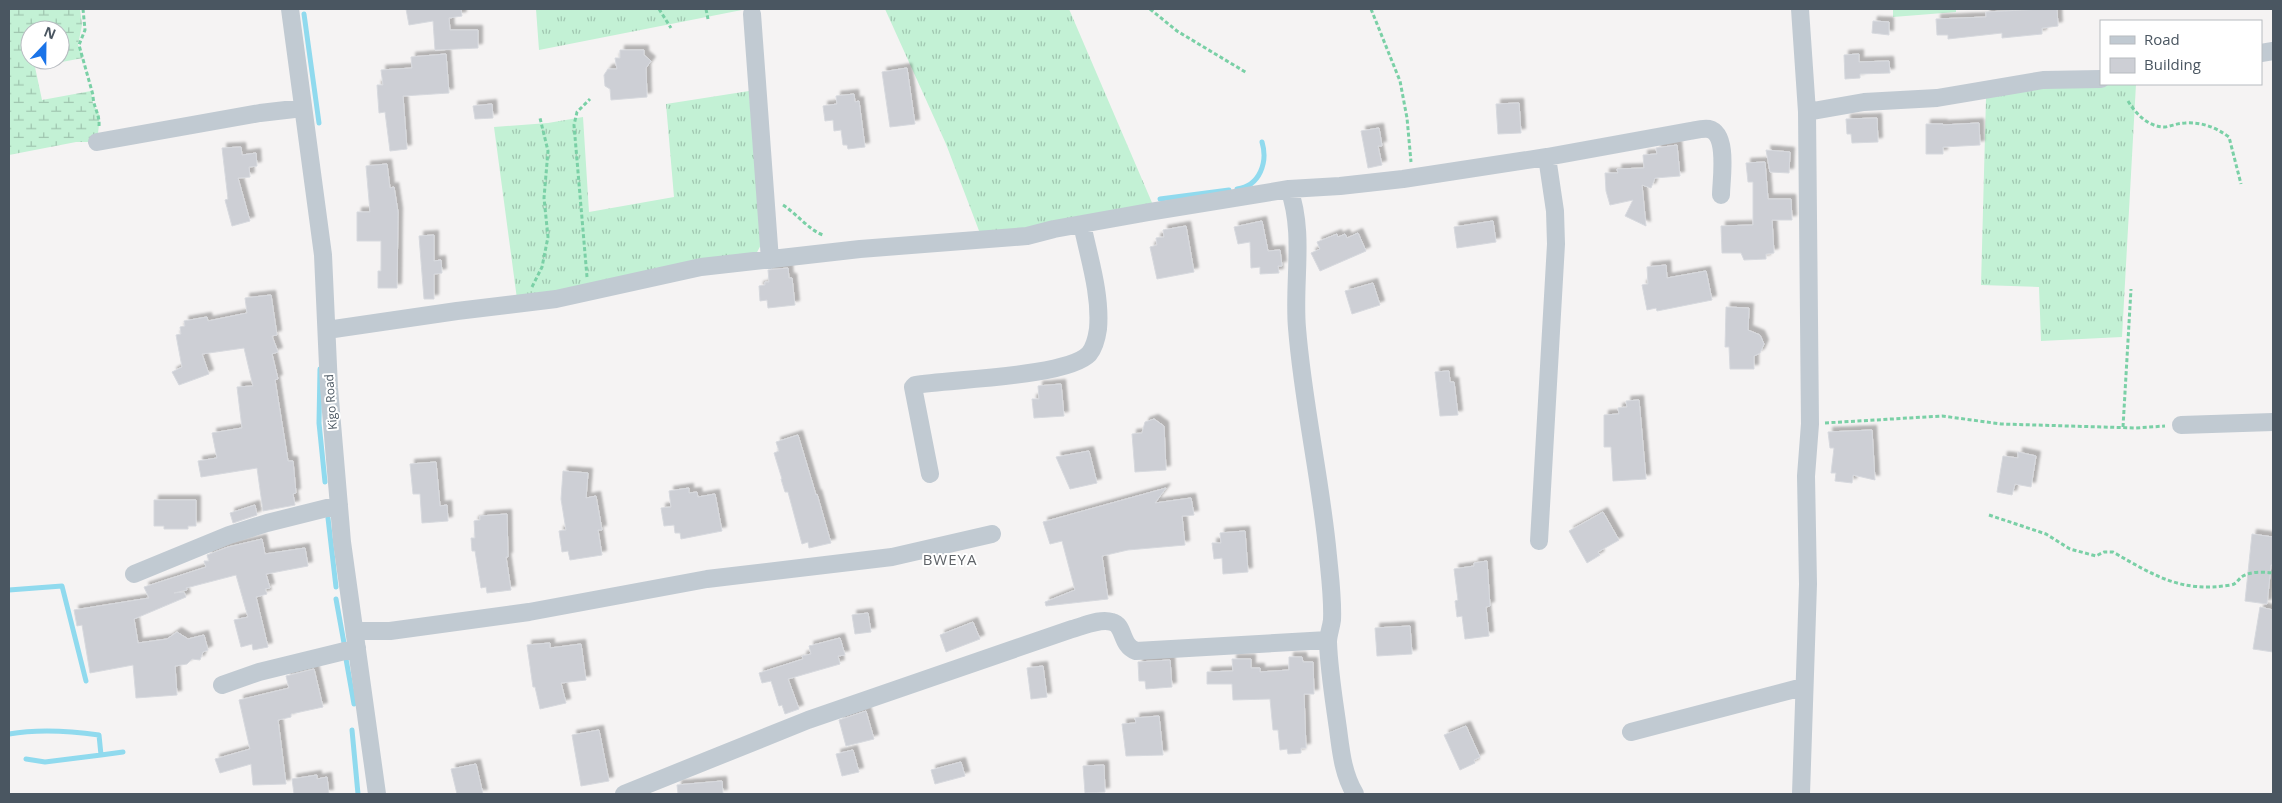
<svg xmlns="http://www.w3.org/2000/svg" width="2282" height="803" viewBox="0 0 2282 803" font-family="'Open Sans',sans-serif">
  <defs>
    <pattern id="grass-tufts" width="24" height="20" patternUnits="userSpaceOnUse" patternTransform="scale(1.25)"><rect width="24" height="20" fill="#c3f1d5"/><path d="M3 7l-1-3M5 7V3M7 7l1-3M15 17l-1-3M17 17v-4M19 17l1-3" fill="none" stroke="#a0c6b0"/></pattern>
    <pattern id="wetland-marsh" width="20" height="14" patternUnits="userSpaceOnUse" patternTransform="scale(1.25)"><rect width="20" height="14" fill="#c3f1d5"/><path d="M1 5h8M5 5V1M11 12h8M15 12V8" fill="none" stroke="#a0c6b0"/></pattern>
    <filter id="shadow"><feDropShadow dx="4.5" dy="-4.5" stdDeviation="1" flood-color="#0004"/></filter>
  </defs>
  <rect width="100%" height="100%" fill="#f5f3f3"/>
  <path fill="url(#grass-tufts)" d="M536,9H747L539,50Z
    M885,9H1069L1153,205L981,236L946,144Z
    M1893,9H1956V12L1893,17Z
    M2101,84H2136L2122,337L2041,341L2039,287L1981,285L1986,98L2031,87Z
    M749,91L762,243L756,254L517,299L494,127L548,123L583,117L589,212L674,197L666,104Z"/>
  <path fill="url(#wetland-marsh)" fill-rule="evenodd" d="M9,9H80L82,25L78,45L83,58L35,67L42,100L91,91L93,104L100,116L97,142H76L9,155ZM30,30H60V60H30Z"/>
  <g fill="none" stroke-linecap="round" stroke-linejoin="round">
    <path stroke="#90daee" stroke-width="5" d="M304,14L319,123
      M1237,189C1260,186 1268,162 1262,142
      M1160,199L1229,190
      M320,369L319,423L325,482
      M328,518L336,587
      M9,590L62,586L86,681
      M336,599L344,643
      M346,659L354,704
      M352,730L358,794
      M9,734C37,729 71,731 99,735L101,755L123,752
      M26,759L45,762L101,755"/>
  </g>
  <path fill="#cdcfd5" stroke="#d7d9de" filter="url(#shadow)" d="M406,9H461L462,16L449,18L450,30H478V48L435,50L433,21L409,25Z
    M2042,9H2057L2058,26L2042,28V34L2002,38V33L1948,39V35H1937L1936,19L1986,17V12Z
    M1873,21L1889,22V35L1872,33Z
    M620,50H644V55L651,61L646,68L647,97L611,100L610,89L605,86L604,75L608,69H617L615,58H620Z
    M446,54L449,93L403,96L407,149L390,151L385,112L379,113L377,85H383L381,70L412,68L411,57Z
    M1859,54V62L1889,61L1890,73L1860,74V78L1845,79L1844,55Z
    M907,68L915,124L890,127L882,72Z
    M854,94L855,102L859,101L865,147L848,149L847,145H843L841,130L834,131L833,120L825,121L823,106L837,104L836,96Z
    M1519,103L1521,133L1498,134L1496,104Z
    M492,104L493,118L475,119L473,106Z
    M1877,118L1878,142L1852,143L1851,134H1847L1846,119Z
    M1979,123L1980,145L1943,147V154H1926V124H1943V125Z
    M1379,128L1382,146H1378L1382,165L1368,168L1361,131Z
    M1677,145L1680,176L1655,178L1651,188L1642,185L1646,226L1625,216L1633,200L1610,205L1606,191L1605,173H1618L1617,169L1644,168L1643,155L1657,154L1656,148Z
    M241,147L242,155L256,153L257,166L249,167L250,177L238,178L250,221L232,226L225,200L228,199L222,148Z
    M1766,150L1790,152L1789,173L1770,172Z
    M1765,162L1768,199H1791L1792,220H1772L1774,253L1766,254V259L1744,260L1741,253H1722L1721,226L1753,225V182H1748L1746,163Z
    M387,164L390,188L394,187L398,212L397,288H378V271H381V241H357V212H370L366,166Z
    M1262,221L1268,251L1280,250L1282,266H1278L1279,273L1260,274V267L1251,268L1250,242L1238,244L1234,227Z
    M1493,221L1496,242L1457,248L1454,227Z
    M1186,226L1194,272L1157,279L1150,247L1157,245L1156,238L1164,237L1163,230Z
    M1358,233L1366,251L1320,271L1311,253L1320,249L1317,242L1337,234L1338,237L1345,234L1347,238Z
    M434,235V261L441,260L442,273L434,274V299H424L419,236Z
    M1666,265L1667,278L1706,271L1712,300L1657,311L1656,308L1647,310L1642,285L1648,284L1647,267Z
    M788,268L789,278H792L795,305L768,308L767,300L760,301L759,286L765,285V282H769L768,270Z
    M1373,283L1380,305L1352,314L1345,291Z
    M271,295L277,335L272,336L278,352L272,354L278,379L275,380L288,461H293L296,493L293,494L295,505L263,511L257,468L201,477L198,461L217,458L212,433L242,428L237,387L253,386L244,348L202,354L209,374L179,385L172,372L182,367L176,335L181,334L180,327L185,326L184,321L207,317L208,321L247,313L245,298Z
    M1726,307L1749,308L1748,330L1760,335L1764,344L1760,353L1754,356V369H1730L1729,347H1725Z
    M1449,371L1450,382H1454L1458,415L1440,416L1435,372Z
    M1061,384L1064,416L1034,418L1032,399H1039L1038,386Z
    M1639,400L1646,479L1613,481L1611,447H1604V415L1619,414L1618,408L1627,407L1626,401Z
    M1154,419L1164,426L1166,470L1135,472L1132,434L1142,433L1145,422Z
    M1872,430L1875,480L1853,475L1852,483L1835,481L1836,473H1831L1834,448H1830L1828,432Z
    M798,435L816,495L817,494L831,543L809,548L808,542L802,544L788,492H785L781,479H782L774,453L779,451L776,442Z
    M1089,451L1097,483L1070,489L1056,457Z
    M2018,452L2036,456L2031,487L2015,484L2012,495L1997,492L2003,456L2018,458Z
    M436,462L440,506L447,505L448,521L422,523L420,494H413L410,464Z
    M563,471L588,473L586,498L596,496L602,530H598L602,555L570,560L568,551L562,552L559,531L566,530L561,499Z
    M689,488V493L697,492L698,497L715,494L722,531L681,539L680,533H675L674,525L664,526L661,508L671,507L669,491Z
    M1166,488L1155,503L1191,498L1194,515L1182,516L1185,545L1128,550L1102,556L1108,599L1046,606L1045,602L1075,590L1062,541L1050,544L1043,522Z
    M154,500H196V526H188V529H164V526H154Z
    M255,505L257,515L233,523L230,513Z
    M1603,512L1619,540L1598,552L1600,555L1587,563L1569,531Z
    M507,514L508,557H506L511,590L487,593L486,587L481,588L475,551H472L471,538H475L474,521L480,520V516Z
    M1245,531L1248,572L1223,574L1222,558L1214,559L1212,543H1221L1220,533Z
    M2252,534L2273,537V565H2271L2267,604L2245,601Z
    M262,539L265,554L305,548L308,566L266,574L270,588L265,589L267,594L256,597L268,647L253,650L252,644L241,647L234,620L248,617L236,575L186,588L187,590L174,593L184,592L186,597L134,619L138,643L167,639L177,632L188,639L204,635L208,650L203,652L200,660L192,659L187,664L175,666L177,695L136,698L133,665L90,673L82,625L77,626L74,610L149,598L144,587L206,567L204,561H209L207,555L228,547Z
    M1487,561L1490,606L1486,607L1489,636L1465,639L1462,616L1457,617L1455,601L1458,600L1454,569L1474,566V563Z
    M2260,607L2273,610V652L2253,649Z
    M868,613L871,632L855,634L852,615Z
    M973,622L980,639L946,652L940,635Z
    M1410,626L1412,654L1377,656L1375,628Z
    M840,638L845,655L838,656L840,664L788,679L799,709L785,714L782,705L779,706L771,681L762,683L759,673L803,659L802,656L811,654L809,646Z
    M550,643V648L581,644L586,680L561,683L566,703L540,709L535,687H533L527,645Z
    M1289,657H1302L1303,662H1313L1314,694H1304L1306,748H1301V753L1288,754L1287,749L1280,750L1278,730H1273L1270,699L1233,700L1232,684H1207V672L1233,671L1232,659H1251V668H1260V672L1289,670Z
    M1170,660L1172,687L1146,689L1145,681H1139L1138,662Z
    M1043,666L1047,697L1031,699L1027,668Z
    M314,669L323,707L291,714V717L278,720L286,784L253,785L251,764L220,773L215,759L250,749L239,700L289,688L286,676Z
    M866,711L874,739L846,746L839,720Z
    M1159,716L1163,755L1126,756L1122,724L1136,723L1135,718Z
    M1466,726L1480,757L1474,760L1475,763L1460,770L1444,735Z
    M599,730L609,781L581,786L572,735Z
    M853,750L859,772L842,776L836,754Z
    M961,762L965,776L935,784L931,770Z
    M476,764L483,794H457L451,769Z
    M1104,765L1105,792L1085,793L1083,766Z
    M317,775V779L327,777L329,794H294L292,779Z
    M722,781L723,794H678L677,785Z"/>
  <g fill="none" stroke-linecap="round" stroke-linejoin="round">
    <path stroke="#7ad0a6" stroke-width="3" stroke-dasharray="4 2.5" stroke-linecap="butt" d="M83,9L85,30L79,45L93,95C93,107 100,114 99,126
      M659,9L671,28
      M706,9L708,19
      M1150,9L1177,31L1247,73
      M1371,9L1400,81L1407,118L1411,162
      M2128,101C2136,114 2148,127 2165,127C2172,126 2178,123 2185,123C2202,122 2215,127 2229,137L2241,184
      M783,205C797,214 809,230 823,235
      M587,277L574,125L577,112L590,99
      M532,287L542,267L548,237L544,198L548,151L540,118
      M1825,423L1942,416L2001,424L2136,428L2165,426
      M2123,427L2131,289
      M1989,515L2046,534L2070,549L2096,556L2104,552H2113C2155,576 2181,593 2231,585C2237,584 2238,579 2243,576C2252,571 2264,572 2273,573"/>
    <path stroke="#c1cad2" stroke-width="18" d="M290,9L323,255L329,388L342,542L377,794
      M1800,9L1807,112L1810,424L1806,476L1808,584L1801,794
      M752,14L770,260
      M2261,53L2273,51
      M1807,112L1864,102L1937,98L2043,80L2101,79
      M97,142L260,113L303,108
      M1289,189C1305,233 1293,282 1297,328C1303,404 1321,480 1328,556C1330,577 1333,599 1332,620C1331,628 1328,635 1328,642C1329,671 1334,700 1338,729C1341,752 1343,774 1355,794
      M327,330L457,311L556,299L701,267L860,249L1027,236L1054,229L1149,212L1289,189L1340,186L1403,179L1547,157L1690,131C1696,130 1703,128 1709,129C1729,134 1721,180 1721,195
      M2181,425L2273,422
      M930,474L913,387L915,385C950,379 1067,377 1089,354C1094,348 1097,336 1098,329C1101,294 1089,258 1082,224
      M1539,541L1556,244L1555,211L1547,157
      M134,574L229,535L267,523L339,505
      M355,631H390L529,612L707,579L892,557L992,534
      M222,685L259,672L357,648
      M1631,732L1803,687
      M624,794L808,720L1072,629C1084,626 1100,618 1112,622C1125,625 1120,645 1136,651L1328,640"/>
  </g>
  <g text-anchor="middle" stroke-width="4" stroke-linejoin="round" paint-order="stroke">
    <g font-size="12" fill="#4a5661" stroke="#fff">
      <text transform="translate(331 402) rotate(-94)" y="4">Kigo Road</text>
    </g>
    <g font-size="15" letter-spacing="1" fill="#5f6368" stroke="#fff">
      <text x="950" y="565">BWEYA</text>
    </g>
  </g>
  <rect width="2282" height="803" fill="none" stroke="#4a5661" stroke-width="20"/>
  <rect x="2100" y="20" width="162" height="65" fill="#ffffff" stroke="#b7bbc0"/>
  <rect x="2110" y="36" width="25" height="8" fill="#c1cad2" stroke="#b7bbc0"/>
  <text x="2144" y="45" font-size="15" fill="#4a5661">Road</text>
  <rect x="2110" y="58" width="25" height="15" fill="#cdcfd5" stroke="#b7bbc0"/>
  <text x="2144" y="70" font-size="15" fill="#4a5661">Building</text>
  <g transform="translate(45 45) rotate(22)"><circle r="24" fill="#ffffff" stroke="#b7bbc0"/>
  <path d="M0-4L9 19L0 12L-9 19Z" fill="#1a73e8"/>
  <text y="-8" font-size="14" font-weight="bold" text-anchor="middle" fill="#4a5661">N</text>
  </g>
</svg>
